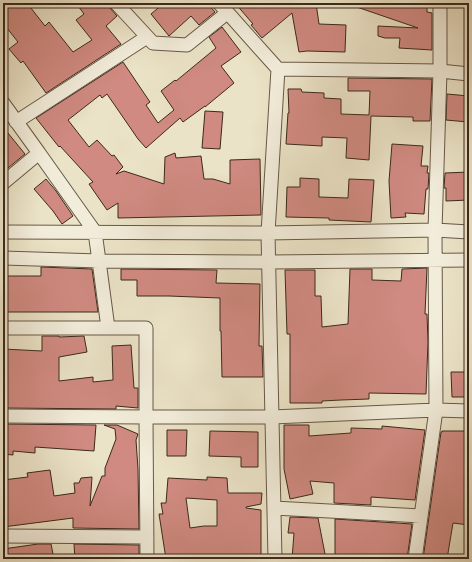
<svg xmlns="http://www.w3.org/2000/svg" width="472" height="562" viewBox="0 0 472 562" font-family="Vollkorn,serif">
  <rect width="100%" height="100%" fill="#ebe3c7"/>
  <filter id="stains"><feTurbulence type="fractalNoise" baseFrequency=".005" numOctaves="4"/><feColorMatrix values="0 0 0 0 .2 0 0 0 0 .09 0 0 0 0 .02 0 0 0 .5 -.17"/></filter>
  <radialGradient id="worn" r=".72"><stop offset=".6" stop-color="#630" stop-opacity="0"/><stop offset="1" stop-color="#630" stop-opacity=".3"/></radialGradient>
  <path fill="#d08a81" stroke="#3d291c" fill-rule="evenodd" d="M3,3H27L45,26L49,22L73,52L92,40L76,20L84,14L76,3H108L110,8L117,16L106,26L121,44L46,93L23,61L21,63L9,49L18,42L3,23Z
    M164,3H207L215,12L199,25L191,16L169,36L151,14Z
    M235,3H285L288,6L316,3L319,24L346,25L345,52L307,51L299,52L292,13L262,38L251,25L253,24Z
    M352,3H427V12L432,13V50L399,48L400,38H385L378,36V26L418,28L351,5Z
    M222,27L241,52L221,66L234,83L205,107V106L183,122L180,118L146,148L138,139L107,94L102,98L100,95L68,120L89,147L97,140L112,156L114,155L123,167L116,174L124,171L164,184L165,157L175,153L176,158L201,156L204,179H213L230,184V160L260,159L261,215L118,218V203L107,210L89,184L93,182L60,146L59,147L36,118L123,62L150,102L146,105L158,123L174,110L161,91L175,80L176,81L216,48L209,37Z
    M348,78L432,79L430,121H413V117L371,116L369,160L346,158L347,138L322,137V146L286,144L288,113H289L288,89H301L302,92L324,93V98L341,99V114L369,115L370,91H348Z
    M447,94L469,96L468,122L446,120Z
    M205,111L223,112L220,149L202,148Z
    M3,127L25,154L3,172Z
    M392,144L423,146L421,166H428L427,173H429L428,189H426L424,214L405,213L406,217L391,218L389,181Z
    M469,172V200L446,201V188H444L445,173Z
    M300,178L319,179V197L348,198L349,179L374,180L371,222L329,220V218L286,217L287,187H300Z
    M46,179L56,191L73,216L62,224L53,211L34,189Z
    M41,267L92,269L98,312H3V276H41Z
    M427,268L425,314H427L428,342L426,394L369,393V399L341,400L322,401V403H290V334H287L285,270H315V296H321L322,327L348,324L350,269H372V280L401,281L402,269Z
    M121,269L217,270L216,283L260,284L259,346H262L263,377H222L221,331H220V298L169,296H137V280H121Z
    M42,336H59V337L84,336L87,352L59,357V381L93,377V382L113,380L112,346L131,345L134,388H138V408L116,406V409L3,408V349L42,351Z
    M451,372H469V397H452Z
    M3,424L96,425L94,451L35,447V453L13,451V455L3,454Z
    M104,425H117L138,434L136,440L138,469L139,529L73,528V518L3,527V480L28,477L27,473L50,470L54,496L75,493L74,483H79L81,478L92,477L90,506L102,476H105V468L116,439L115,429Z
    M284,425H309V436L351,433V428L382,429V426L425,430L415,500L371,497V505L334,503V483L310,481L313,494L290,499L284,469Z
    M167,430H187L186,456H167Z
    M210,431L258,432V467H241V457L209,456Z
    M442,431H469V525L453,523L447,559H423L441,432H442Z
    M207,477L227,478L228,493H262L261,504L246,507V508L261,510V559H166L159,514H163L161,503H166L168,478L207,480ZM186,498L217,500V526H204L190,528Z
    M290,517L318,518L326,559H292L294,533H288Z
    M335,519L412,524L407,559H335Z
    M38,544H51L54,559H3V549Z
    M74,544L139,545V559H75Z"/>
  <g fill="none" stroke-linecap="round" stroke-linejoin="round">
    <g stroke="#685847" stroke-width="15">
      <path id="street" d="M116,3L153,43L187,45L227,13
        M219,3L278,69
        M3,103L39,153
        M16,122L147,37
        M3,183L39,153L95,232L99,261L3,258
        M3,232L268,233L435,230L469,232
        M3,328H146V417L3,416
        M108,328L99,261L269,262L469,260
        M274,508L421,516
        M3,536L147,537
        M147,559L146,417H272L436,410L469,411
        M275,559L268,233L278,69L440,71L469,74
        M415,559L436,410L435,230L440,71V3"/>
    </g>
    <use href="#street" stroke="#f2eddb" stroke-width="13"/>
  </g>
  <rect width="472" height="562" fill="none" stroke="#ebe3c7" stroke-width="16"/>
  <rect x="4" y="4" width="464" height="554" fill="none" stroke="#3d291c" stroke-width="2"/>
  <rect x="8" y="8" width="456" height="546" fill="none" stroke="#3d291c"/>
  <rect width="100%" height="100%" filter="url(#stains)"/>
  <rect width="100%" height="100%" fill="url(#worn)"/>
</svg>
